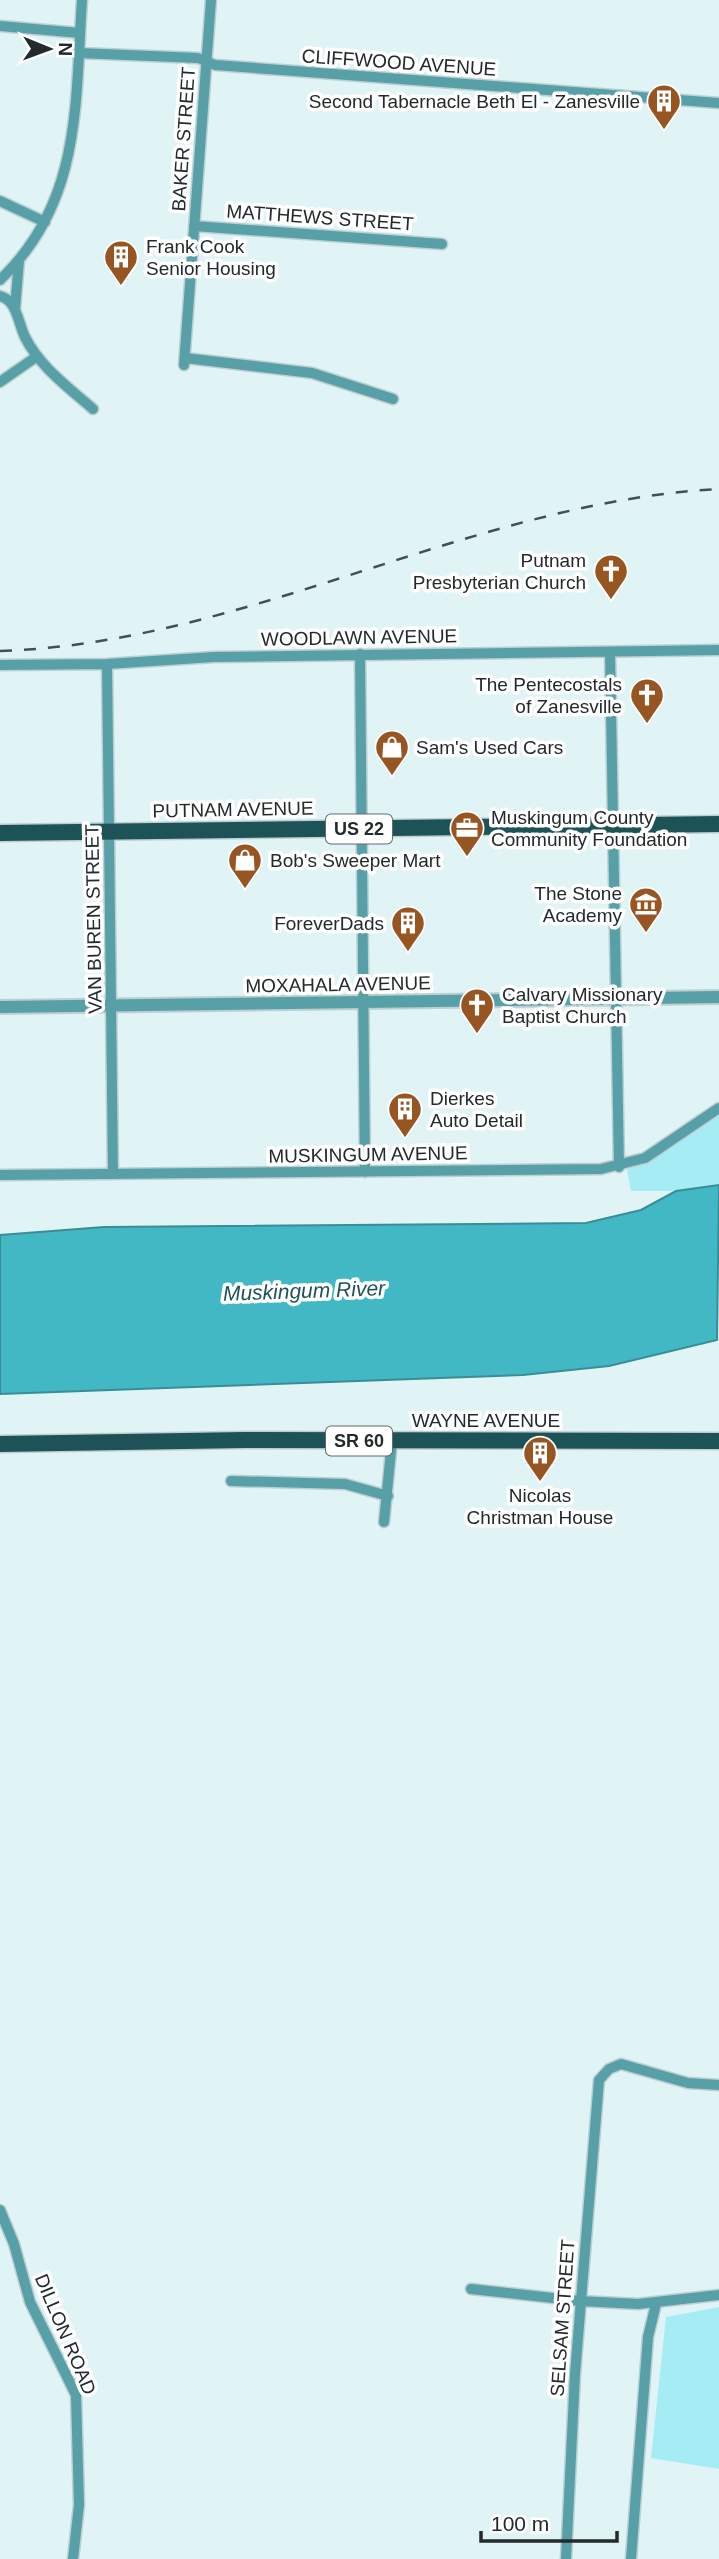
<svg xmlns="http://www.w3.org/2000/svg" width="719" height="2559" viewBox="0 0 719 2559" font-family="Helvetica,sans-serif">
  <rect width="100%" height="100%" fill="#e0f3f5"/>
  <path fill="#a5ecf4" d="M719,1112V1185L676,1191H631L627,1170L654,1159Z
    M719,2307V2469L651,2458L666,2317Z"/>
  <path fill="#42b8c4" stroke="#398d96" stroke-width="2" d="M719,1185L717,1340L609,1366L523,1375L0,1394V1235L104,1227L586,1223L641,1210L676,1191Z"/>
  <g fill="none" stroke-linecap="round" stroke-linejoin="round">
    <g stroke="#becfd1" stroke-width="13">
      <path id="minor" d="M0,26L80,33
        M79,53L198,58L215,65L719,103
        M0,201L45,222
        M194,226L442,244
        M0,280C82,202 75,104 82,0
        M0,296C17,300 18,323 25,337C39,366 68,387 93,409
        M15,309L19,260
        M185,358L312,373L393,399
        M184,365L211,0
        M0,382L36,357
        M610,652L619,1167
        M360,654L365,1172
        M107,664L113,1174
        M0,665L107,664L214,657L719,650
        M0,1175L601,1169L645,1158L719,1108
        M231,1481L345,1484L388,1496
        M384,1522L392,1441
        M0,2210L14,2244L30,2302L76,2395L79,2505L73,2559
        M471,2289L580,2301L638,2304L719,2295
        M566,2559L575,2374L599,2080L609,2069L621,2064L688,2083L719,2085
        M631,2559L648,2337L656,2304"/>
    </g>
    <g stroke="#becfd1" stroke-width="16">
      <path id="tertiary" d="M0,1007L719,997"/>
    </g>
    <g stroke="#becfd1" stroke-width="19">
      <path id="primary" d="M0,833L719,824
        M0,1444L245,1440L719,1441"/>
    </g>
    <use href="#minor" stroke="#57a0a8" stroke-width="10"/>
    <use href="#tertiary" stroke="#57a0a8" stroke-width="12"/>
    <use href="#primary" stroke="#1d5257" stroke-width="16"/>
    <path stroke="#464f50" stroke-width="2.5" stroke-dasharray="12 12" stroke-linecap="butt" d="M0,651C249,643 471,502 719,489"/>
  </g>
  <defs>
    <g id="building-pin" transform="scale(1.75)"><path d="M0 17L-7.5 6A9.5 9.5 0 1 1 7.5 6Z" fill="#975522" stroke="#fff"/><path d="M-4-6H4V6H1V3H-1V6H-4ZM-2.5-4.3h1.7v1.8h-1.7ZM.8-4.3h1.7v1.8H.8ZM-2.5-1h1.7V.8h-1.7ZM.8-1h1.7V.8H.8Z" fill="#fff"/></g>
    <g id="church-pin" transform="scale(1.75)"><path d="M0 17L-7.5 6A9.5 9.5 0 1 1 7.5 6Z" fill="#975522" stroke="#fff"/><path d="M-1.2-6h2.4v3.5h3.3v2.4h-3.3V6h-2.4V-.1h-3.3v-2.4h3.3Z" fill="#fff"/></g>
    <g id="shop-pin" transform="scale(1.75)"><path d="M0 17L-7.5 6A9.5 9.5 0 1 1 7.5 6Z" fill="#975522" stroke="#fff"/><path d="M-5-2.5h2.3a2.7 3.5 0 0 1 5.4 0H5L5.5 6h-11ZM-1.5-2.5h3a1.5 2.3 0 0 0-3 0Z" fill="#fff"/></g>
    <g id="office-pin" transform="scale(1.75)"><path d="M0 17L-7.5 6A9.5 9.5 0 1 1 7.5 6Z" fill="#975522" stroke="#fff"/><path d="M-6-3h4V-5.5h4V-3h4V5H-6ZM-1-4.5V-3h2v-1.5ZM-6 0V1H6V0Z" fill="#fff"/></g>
    <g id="museum-pin" transform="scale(1.75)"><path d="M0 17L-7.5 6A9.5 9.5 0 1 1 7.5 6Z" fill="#975522" stroke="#fff"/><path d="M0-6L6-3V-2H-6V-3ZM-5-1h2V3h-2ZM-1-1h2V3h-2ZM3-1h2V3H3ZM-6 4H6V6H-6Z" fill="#fff"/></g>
  </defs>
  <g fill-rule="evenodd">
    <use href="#building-pin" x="664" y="101"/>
    <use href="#building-pin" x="121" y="257"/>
    <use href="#church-pin" x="611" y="571"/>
    <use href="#church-pin" x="647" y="695"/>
    <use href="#shop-pin" x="392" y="747"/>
    <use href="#office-pin" x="467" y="828"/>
    <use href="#shop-pin" x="245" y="860"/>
    <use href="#museum-pin" x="646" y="904"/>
    <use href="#building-pin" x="408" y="923"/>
    <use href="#church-pin" x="477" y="1005"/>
    <use href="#building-pin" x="405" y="1109"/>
    <use href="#building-pin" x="540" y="1453"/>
  </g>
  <g text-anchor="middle" stroke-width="7" stroke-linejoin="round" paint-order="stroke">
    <g fill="#fff" stroke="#656a6b" stroke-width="2">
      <rect x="326" y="814.5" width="66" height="29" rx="5"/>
      <rect x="326" y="1426.5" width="66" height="29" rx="5"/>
    </g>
    <g font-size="18" font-weight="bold" fill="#232a2b">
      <text x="359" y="835">US 22</text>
      <text x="359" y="1447">SR 60</text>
    </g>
    <g font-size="19" fill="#232a2b" stroke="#fff">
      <text transform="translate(399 62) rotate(4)" y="7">CLIFFWOOD AVENUE</text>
      <text transform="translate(183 139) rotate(-86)" y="7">BAKER STREET</text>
      <text transform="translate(320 217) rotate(4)" y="7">MATTHEWS STREET</text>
      <text transform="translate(359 637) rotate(-1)" y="7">WOODLAWN AVENUE</text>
      <text transform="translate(233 809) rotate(-1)" y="7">PUTNAM AVENUE</text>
      <text transform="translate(93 919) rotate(-91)" y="7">VAN BUREN STREET</text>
      <text transform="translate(338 984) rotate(-1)" y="7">MOXAHALA AVENUE</text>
      <text transform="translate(368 1154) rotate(-1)" y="7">MUSKINGUM AVENUE</text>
      <text x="486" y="1427">WAYNE AVENUE</text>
      <text transform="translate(562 2318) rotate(-86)" y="7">SELSAM STREET</text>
      <text transform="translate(66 2334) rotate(67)" y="7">DILLON ROAD</text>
    </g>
    <g font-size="19" fill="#232a2b" stroke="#fff" text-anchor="start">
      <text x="640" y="108" text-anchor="end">Second Tabernacle Beth El - Zanesville</text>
      <text x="146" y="253">Frank Cook<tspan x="146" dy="22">Senior Housing</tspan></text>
      <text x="586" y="567" text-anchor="end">Putnam<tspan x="586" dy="22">Presbyterian Church</tspan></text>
      <text x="622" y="691" text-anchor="end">The Pentecostals<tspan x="622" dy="22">of Zanesville</tspan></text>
      <text x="416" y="754">Sam's Used Cars</text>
      <text x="491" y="824">Muskingum County<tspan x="491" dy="22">Community Foundation</tspan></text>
      <text x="270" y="867">Bob's Sweeper Mart</text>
      <text x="622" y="900" text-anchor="end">The Stone<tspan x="622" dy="22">Academy</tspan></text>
      <text x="384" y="930" text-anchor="end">ForeverDads</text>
      <text x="502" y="1001">Calvary Missionary<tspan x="502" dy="22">Baptist Church</tspan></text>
      <text x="430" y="1105">Dierkes<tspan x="430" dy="22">Auto Detail</tspan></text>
      <text x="540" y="1502" text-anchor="middle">Nicolas<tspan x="540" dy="22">Christman House</tspan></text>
    </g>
    <g font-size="21" font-style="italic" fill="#1f5257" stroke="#fff">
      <text transform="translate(304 1291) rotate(-2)" y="7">Muskingum River</text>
    </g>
  </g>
  <g transform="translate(49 49) rotate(91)" stroke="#ffffff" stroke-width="5" paint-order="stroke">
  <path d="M0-5L12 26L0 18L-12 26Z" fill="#232a2b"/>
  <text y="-10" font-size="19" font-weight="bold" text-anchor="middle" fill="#232a2b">N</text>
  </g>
  <path d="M481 2531v10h136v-10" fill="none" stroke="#232a2b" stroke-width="3.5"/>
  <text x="491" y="2531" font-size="21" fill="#232a2b" stroke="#ffffff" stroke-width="5" paint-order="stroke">100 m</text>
</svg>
